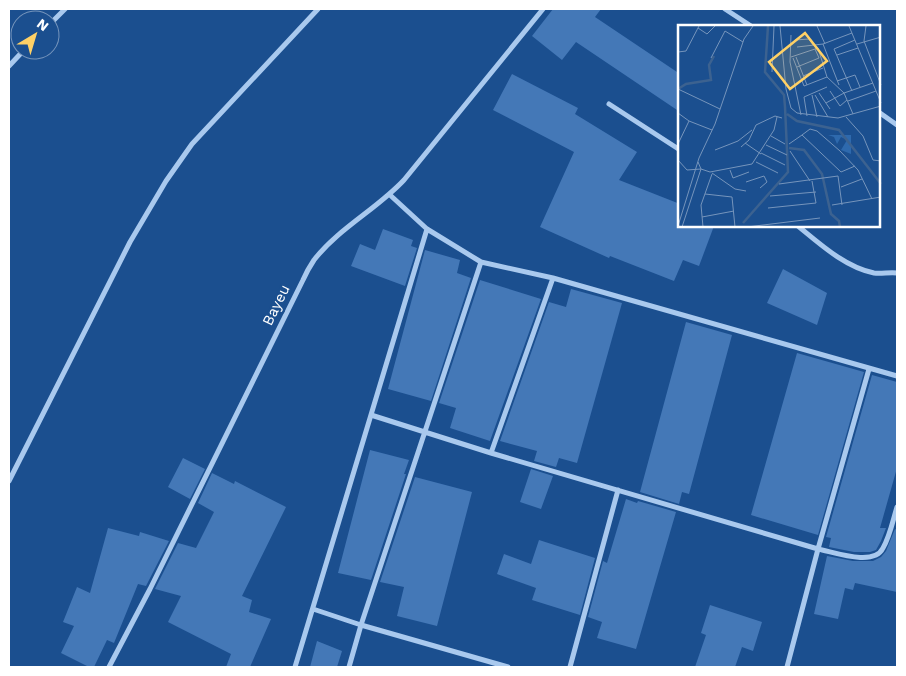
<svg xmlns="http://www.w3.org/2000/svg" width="906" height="676" viewBox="0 0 906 676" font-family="'Work Sans',sans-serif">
  <rect width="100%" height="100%" fill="#1b4f8f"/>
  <path fill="#4478b7" d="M553,9H601L595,17L680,74V112L576,42L562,60L532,36Z
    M512,74L578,108L575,114L637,152L619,180L680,204V226H714L699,266L683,260L674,281L610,256L609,258L540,227L574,152L493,110Z
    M383,229L413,240L411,246L417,248L405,286L351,266L360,244L375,250Z
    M425,250L460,260L457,273L471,278L431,401L388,389Z
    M783,269L827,293L817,325L767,303Z
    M480,280L541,299L490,441L450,428L456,408L439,403Z
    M571,289L622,303L577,463L559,458L556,467L534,461L537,451L500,441L549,302L566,307Z
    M686,322L732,335L689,494L682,492L679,504L640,492Z
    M797,353L864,372L818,535L751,515Z
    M872,375L897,382V468L880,528H886L881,541L876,550L870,552H854L829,547L831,538L826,537Z
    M370,450L409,460L404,474H406L371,580L338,573Z
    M183,458L205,469L190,499L168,487Z
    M531,469L553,476L541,509L520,502Z
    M212,473L234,484L235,481L286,507L242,596L252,600L249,612L271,619L250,667H226L231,654L168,622L181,596L155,589L178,543L196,548L214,512L198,503Z
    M415,477L472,492L437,626L397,616L404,587L380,582Z
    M626,499L637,503L638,501L676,512L636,649L597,638L602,622L588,617L603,561L607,563Z
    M108,528L139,536L140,532L169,541L146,586L138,584L114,643L107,640L94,667H89L61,653L74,626L63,622L77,587L90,593Z
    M895,529L897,530V592L855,583L853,590L845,588L838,619L814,614L827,556L853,561H873L881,557L886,551Z
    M539,540L595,558L580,615L532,600L536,588L497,574L504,554L531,564Z
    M710,605L762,622L753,651L742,647L735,667H695L706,635L701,633Z
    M317,641L342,651L337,667H310Z"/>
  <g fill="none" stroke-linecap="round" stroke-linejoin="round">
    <path stroke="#a9c9ee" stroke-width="5" d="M725,9L751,26
      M50,24L65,9
      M9,66L24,50
      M609,104L680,150
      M880,113L897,125
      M390,195L427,229L481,262L553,278L897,376
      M798,226C820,244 845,267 874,273C881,274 890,272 897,273
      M371,415L491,453L818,549L869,369
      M491,453L553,278
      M9,481L130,242L166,181L192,144L318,9
      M313,609L361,625L508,667
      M109,667L150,589L303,280C306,273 310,266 314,260C339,228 377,209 404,180L543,9
      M295,667L427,229
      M349,667L361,625L481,262
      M570,667L618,490
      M787,667L818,549C834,552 874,567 883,548C890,536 893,520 897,507"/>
  </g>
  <g text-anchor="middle" stroke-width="5" stroke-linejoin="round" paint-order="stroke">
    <g font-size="15" fill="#fff" stroke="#1b4f8f">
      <text transform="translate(276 305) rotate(-64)" y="5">Bayeu</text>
    </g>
  </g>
  <g transform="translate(678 25)">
    <rect width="202" height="202" fill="#1b4f8f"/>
    <path d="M150,110H173V129L163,125L169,115L163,112L159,119L156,112Z" fill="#2e69ad"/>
    <path fill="none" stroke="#3c6290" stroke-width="2.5" d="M90,1L87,47L106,70L107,82M0,64L8,59L33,55L31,40L36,31M109,89L119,96L161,105L203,159M111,123L126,125L144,149L153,189L161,196L162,202M65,198L110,147L107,82"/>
    <path fill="none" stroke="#7695bc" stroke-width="1" d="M102,1L108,64L113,83L119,88L160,93L203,81M139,1L147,19M171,1L203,78M188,1L186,16L203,60M20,3L29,9L37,1M113,10L112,37L123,90M117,15L131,14L135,20M145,19L161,60M179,19L203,12M119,22L145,19L174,8M0,27L8,26L21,1M159,30L180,23M113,32L140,23L149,52L126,61L115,33M118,32L129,60M33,33L47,6L65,17M119,42L141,33L137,24M94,47L96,1M125,51L145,43M149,52L166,68L175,89M159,56L177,50L182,62M0,64L42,84M152,66L162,81L169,75M174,66L156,24L177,15M141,68L152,84M134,70L139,92M137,70L150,92M170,76L198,66M148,78L166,68L195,58M0,88L11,96L34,105M129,91L126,72L149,62M168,92L185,111L195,135L203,136M124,110L132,104L139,106L162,126L180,145L194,174M93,111L107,119M67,118L83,129M0,119L11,96M111,119L124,110L163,147L177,141M88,120L109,130M63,122L71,115L78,100L97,91L104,93M37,125L60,116L74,105M112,126L132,156M83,128L107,140M0,135L9,145L23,144L4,202M20,137L23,144L32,147L74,139L96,105L99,92M78,137L100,148M52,145L55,153L71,147M34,148L57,164L68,166M68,157L86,151L89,157L82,163M101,159L160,151L164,180M163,162L184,154M27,169L54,172L57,202M92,171L138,167M154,180L203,172M90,183L138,178L134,156M24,192L56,186M0,201L21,133L37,99L66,14L75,1M25,202L23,180L34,149M69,202L142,193"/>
    <path fill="#ffd166" fill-opacity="0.15" stroke="#ffd166" stroke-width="2.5" d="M127,8L149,36L112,64L91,37Z"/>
    <rect width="202" height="202" fill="none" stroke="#fff" stroke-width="2.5"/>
  </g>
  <rect width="906" height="676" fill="none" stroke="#ffffff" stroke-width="20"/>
  <g transform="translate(35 35) rotate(38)"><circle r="24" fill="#1b4f8f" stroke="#7695bc"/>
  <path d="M0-4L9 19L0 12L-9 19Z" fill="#ffd166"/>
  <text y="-8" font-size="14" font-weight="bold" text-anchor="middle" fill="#ffffff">N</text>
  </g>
</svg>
